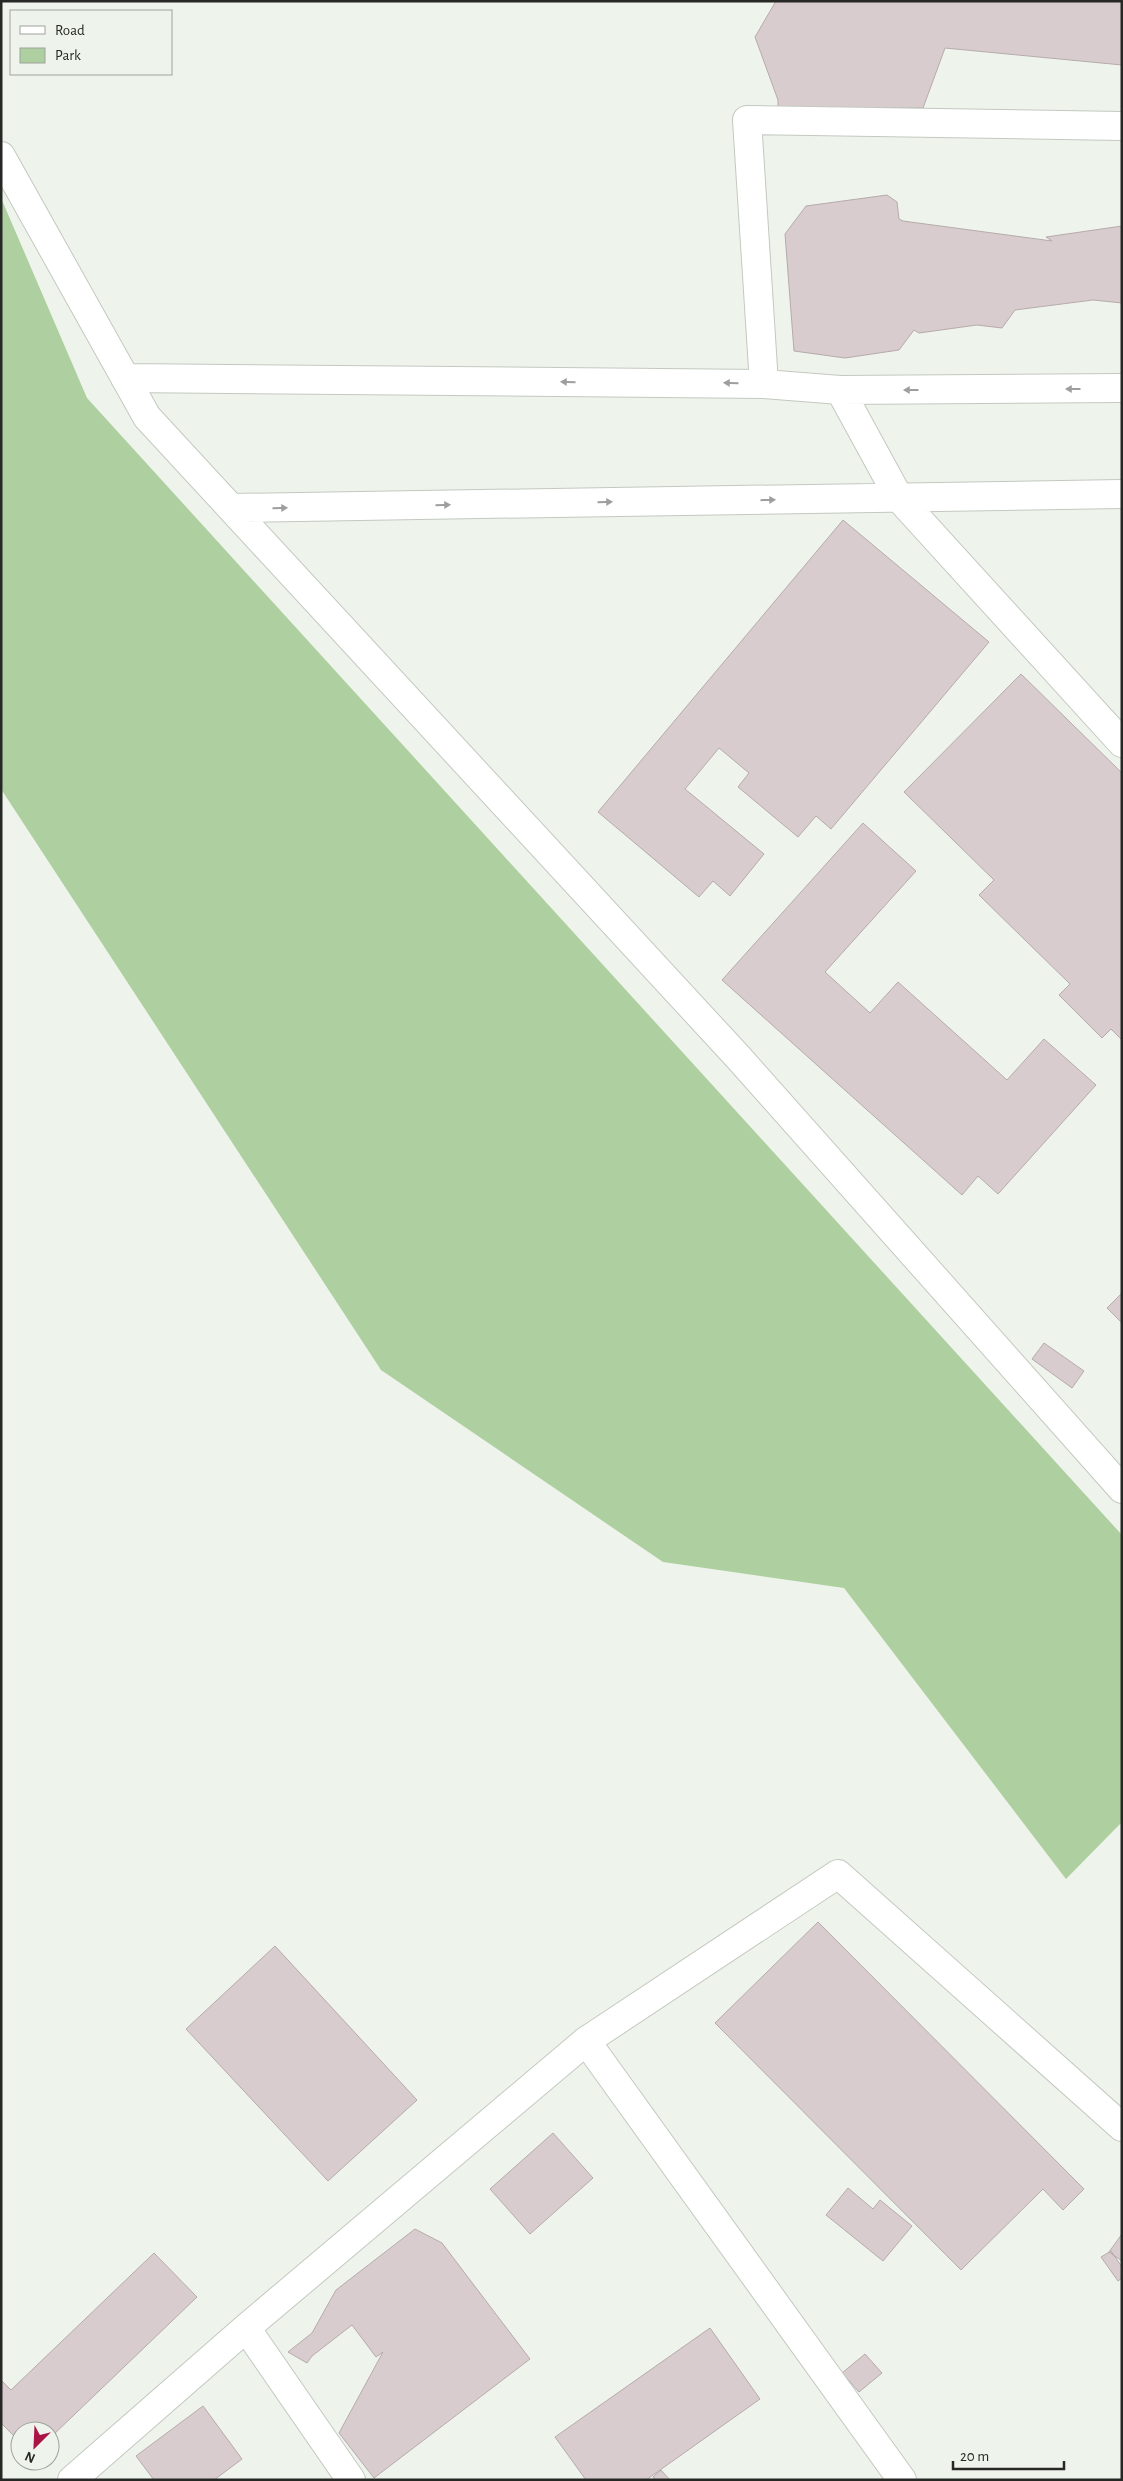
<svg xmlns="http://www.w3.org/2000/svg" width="1123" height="2481" viewBox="0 0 1123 2481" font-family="'Alegreya Sans',sans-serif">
  <rect width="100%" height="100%" fill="#eef4eb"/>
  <path fill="#aecfa0" d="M1,198L87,398L1122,1535V1822L1066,1879L844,1588L663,1562L381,1370L1,789Z"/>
  <path fill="#d9ccce" stroke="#b6aaac" d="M776,1H1122V65L945,48L923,108H778V100L755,37Z
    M887,195L897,202L899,219L903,221L1052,241L1046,237L1122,226V303L1093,300L1015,310L1002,328L977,325L919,333L914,330L899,350L845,358L794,351L785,234L806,206Z
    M843,520L989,642L831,829L816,816L798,837L738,787L749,773L719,748L685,789L764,854L730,896L713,881L699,897L598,812Z
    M1021,674L1122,773V1040L1111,1029L1102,1038L1059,995L1070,984L979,895L994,880L904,792Z
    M863,823L916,871L825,972L870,1013L898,982L1007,1080L1044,1039L1096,1085L998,1194L978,1176L962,1195L722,980Z
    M1122,1293V1323L1107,1308Z
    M1044,1343L1084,1371L1072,1388L1032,1359Z
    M818,1922L1084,2189L1063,2210L1043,2189L961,2270L715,2023Z
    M275,1946L417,2100L328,2181L186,2029Z
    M553,2133L593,2178L530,2234L490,2189Z
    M848,2188L873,2209L880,2200L912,2226L883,2261L826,2215Z
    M415,2229L442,2243L530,2359L374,2478L339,2433L383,2352L376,2357L352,2325L312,2356L307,2363L288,2352L312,2333L336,2290Z
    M1122,2234V2261L1109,2252Z
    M1111,2251L1122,2267V2278L1118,2281L1101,2257Z
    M154,2253L197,2297L50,2438V2431H20V2442L1,2423V2380L11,2390Z
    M710,2328L760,2399L646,2480H586L555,2437Z
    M865,2354L882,2373L859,2392L842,2373Z
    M203,2406L242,2459L214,2480H154L136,2456Z
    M661,2470L670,2480H655L653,2477Z"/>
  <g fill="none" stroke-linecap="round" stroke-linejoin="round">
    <g stroke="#c3c9c0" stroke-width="30">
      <path id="street" d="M1,156L147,417L738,1057L1122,1489
        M125,378L764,384L840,390L1122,388
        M764,384L747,120L1122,126
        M840,390L899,498L1122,743
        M231,508L1122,494
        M586,2041L902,2480
        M246,2328L351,2480
        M72,2480L246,2328L586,2041L838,1874L1122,2127"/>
    </g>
    <use href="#street" stroke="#fff" stroke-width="28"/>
  </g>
  <defs><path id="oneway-solid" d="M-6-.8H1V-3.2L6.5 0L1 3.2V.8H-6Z" transform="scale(1.25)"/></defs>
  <g fill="#9d9e9d">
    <use href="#oneway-solid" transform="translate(568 382) rotate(-179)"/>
    <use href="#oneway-solid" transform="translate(731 383) rotate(-179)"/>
    <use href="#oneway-solid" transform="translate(1073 389) rotate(180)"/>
    <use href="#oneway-solid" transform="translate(911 390) rotate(180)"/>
    <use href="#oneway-solid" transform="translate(768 500) rotate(-1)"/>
    <use href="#oneway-solid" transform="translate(605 502) rotate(-1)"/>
    <use href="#oneway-solid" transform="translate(443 505) rotate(-1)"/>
    <use href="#oneway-solid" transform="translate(280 508) rotate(-1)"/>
  </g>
  <rect width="1123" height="2481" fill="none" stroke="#262825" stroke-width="5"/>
  <rect x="10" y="10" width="162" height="65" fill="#eef4eb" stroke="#9ea29c"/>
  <rect x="20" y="26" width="25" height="8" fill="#ffffff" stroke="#9ea29c"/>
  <text x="55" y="35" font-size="15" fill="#262825">Road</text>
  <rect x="20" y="48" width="25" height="15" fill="#aecfa0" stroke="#9ea29c"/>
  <text x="55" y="60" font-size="15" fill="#262825">Park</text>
  <g transform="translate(35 2446) rotate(204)"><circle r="24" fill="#eef4eb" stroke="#9ea29c"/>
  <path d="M0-4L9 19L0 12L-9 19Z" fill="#aa1546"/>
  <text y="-8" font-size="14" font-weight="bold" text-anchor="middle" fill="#262825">N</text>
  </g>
  <path d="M953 2461v8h111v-8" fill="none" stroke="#262825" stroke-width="2.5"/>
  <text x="960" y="2461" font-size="15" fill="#262825" stroke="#eef4eb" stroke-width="4" paint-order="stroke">20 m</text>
</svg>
